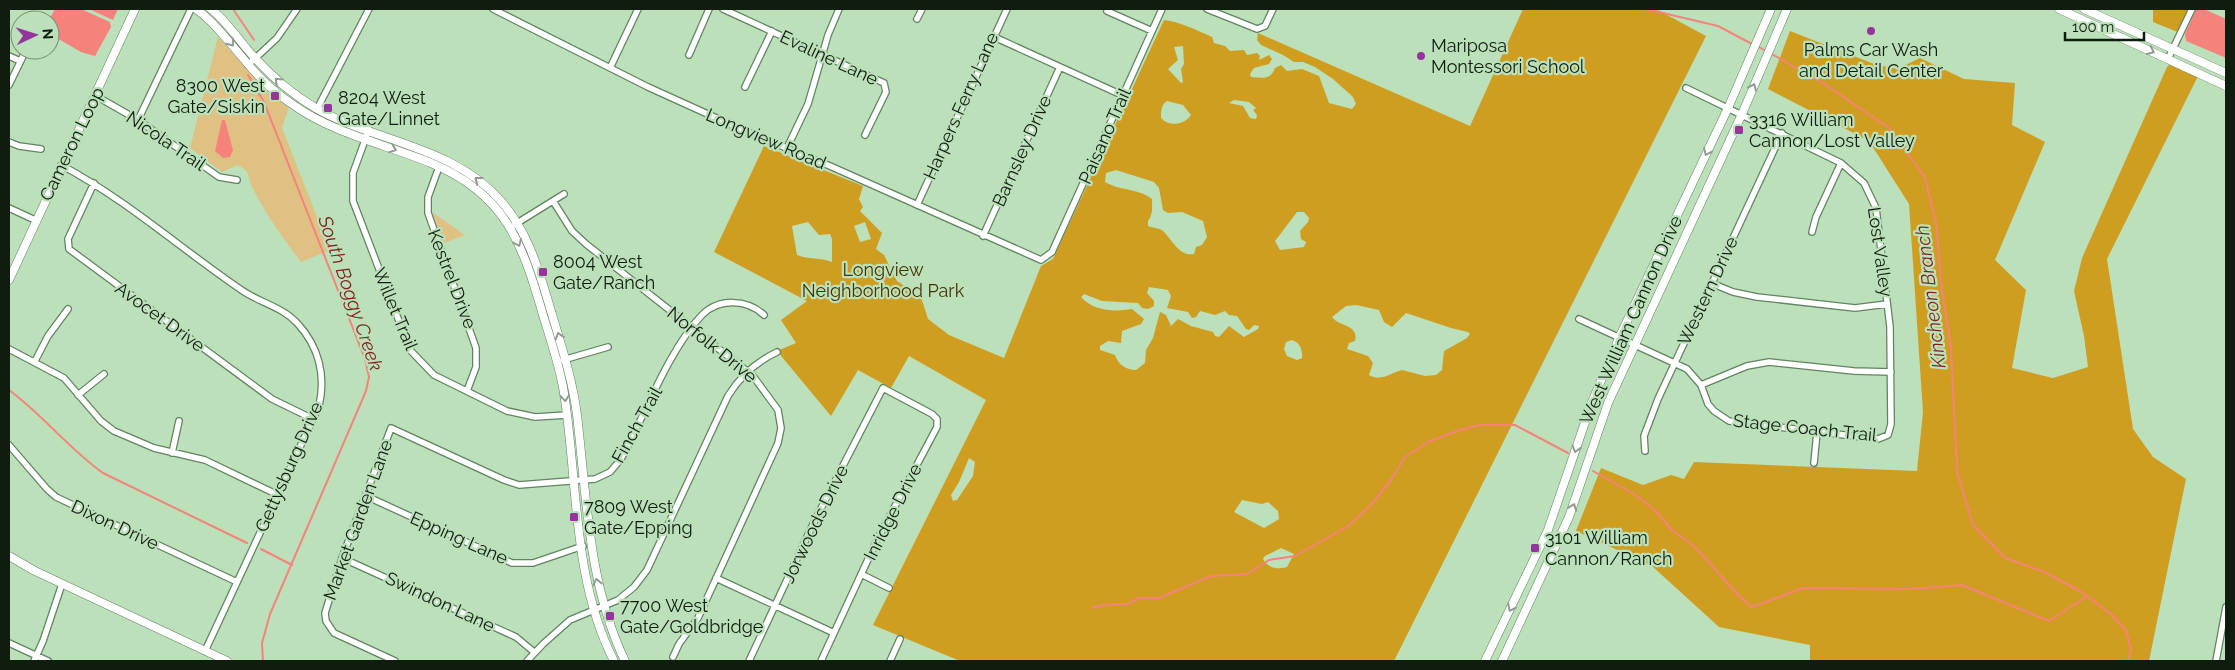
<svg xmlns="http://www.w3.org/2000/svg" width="2235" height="670" viewBox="0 0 2235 670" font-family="Raleway,sans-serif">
  <rect width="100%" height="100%" fill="#bbe0ba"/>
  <path fill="#dfc184" d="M218,37L269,93L289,107L282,128L330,250L301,262C283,238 267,216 253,189C247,178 252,171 237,165L222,172L190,148Z
    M432,212L465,235L444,243Z"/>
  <path fill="#cf9e21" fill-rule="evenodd" d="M1523,9H1656L1706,36L1394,661H960L873,625L986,400L909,356L891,388L858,370L831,416L777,351L796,343L781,320L807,301L714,252L764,146L863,186L859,199L863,207L860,211L882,233L876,249L884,255L897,281L921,297L928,319L949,335L1004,358L1041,266L1053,259L1164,20C1181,22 1196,30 1212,37L1214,43L1225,46L1230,51L1244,50L1247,55L1257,53L1260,56L1259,60L1269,55L1272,59L1269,64L1254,68L1250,74L1251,77C1262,78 1271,80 1275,68L1281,65L1287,71L1302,69L1319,76L1329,103L1352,109L1356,104L1353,97L1333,79L1315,67L1303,62H1294L1283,55L1261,45L1257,40L1258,33L1470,126ZM1183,46L1184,64L1181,69L1183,82L1181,83L1168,69L1178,60L1174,47ZM1234,100L1249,102L1256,108L1253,110L1257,115L1256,119L1250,118L1243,106L1229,103ZM1167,101L1183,105L1191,115C1185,124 1170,128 1161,118C1161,111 1161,105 1167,101ZM1116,170L1154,182L1159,188L1163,210L1168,213L1182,212L1203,221L1207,237L1202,245L1196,247L1194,254C1179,257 1172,239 1163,231C1160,228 1153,228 1148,226V221C1153,215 1152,207 1152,199C1138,188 1120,191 1105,182L1106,173ZM1297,212H1304L1309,218L1308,222L1300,231L1301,239L1306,242L1304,247L1280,250L1275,241ZM808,222L819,235L830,234L832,239V262C820,257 809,260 797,255L792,226ZM865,222L871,239L860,242L854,226ZM1149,287L1168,290L1171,296L1167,308L1188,312L1192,318L1196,317L1200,311L1215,315L1225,311L1229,315L1237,316L1246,329L1249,330L1254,325L1259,326L1258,329L1244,337L1229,326L1219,337L1215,336L1213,332L1191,326L1178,319L1171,326L1166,315L1160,312L1153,338L1146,350L1145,363L1136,370C1127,370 1118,365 1115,355L1100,350V346L1108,341L1121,343L1122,331L1141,324L1144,319L1132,309C1115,312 1093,311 1081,297L1084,294L1102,301L1138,303L1142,308L1148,309L1154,306V301L1147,293ZM1356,305L1379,310L1384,322L1392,327L1406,313L1451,328L1468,332L1470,334L1467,338L1444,351L1442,370L1436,375L1425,376L1402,370C1391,373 1381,382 1369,375L1373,363L1368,356L1347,349L1349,343L1355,341C1359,324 1339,327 1332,317L1346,306ZM1292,340C1300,342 1303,351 1302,358L1297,360L1287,356L1284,349L1286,342ZM969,458L975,462L973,476L957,500L953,501L951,495L959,482ZM1242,500L1262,504L1268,502L1278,511L1279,519L1264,528L1234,512ZM1281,548L1294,554L1287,567C1277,570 1268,568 1263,559L1265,556Z
    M2153,9H2191L2180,33L2153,22Z
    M1790,31L1874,64L1897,69L1920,58L1964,79L2015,83L2012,125L2045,142L1995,260L2026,290L2012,368L2053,378L2088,367L2084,336L2074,291L2082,258L2167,67L2173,62L2199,74L2107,259L2133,429L2153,457L2186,479L2149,661H1810V645L1719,627L1652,566L1576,531L1601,468L1643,485L1671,475L1684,479L1694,462L1917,471L1923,412L1909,204L1869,141L1768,89Z"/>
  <path fill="#f5837c" d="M55,9H81L110,22L111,27L95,56L81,52L50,34L49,20Z
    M89,9H118L113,20Z
    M2196,9H2204L2226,19V58L2186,41L2185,34Z
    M222,120H225L233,150L230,157L223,158L215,151Z"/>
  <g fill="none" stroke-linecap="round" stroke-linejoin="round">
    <path stroke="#f5837c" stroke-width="2" d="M233,9L254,40
      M1646,9L1718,26L1752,44
      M1757,46L1766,51
      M1770,53L1823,83L1889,128L1925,177L1936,223L1942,290L1951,348L1957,472L1973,525L2005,558L2042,571L2080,591L2111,614L2126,630L2131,650L2128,661
      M248,75L264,102L365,359L369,377L366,391L270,614L262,643L263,661
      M9,390C43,415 69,449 103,473L247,543
      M1593,471L1634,494L1655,510L1672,530L1696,548L1739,596L1752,607L1803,588L1909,589L1962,585L2049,621L2086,597
      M261,549L292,565
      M1092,608L1103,605L1128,604L1139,598H1159L1211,576L1247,574L1269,560L1295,556L1348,526L1370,506L1391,480L1405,457L1428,442L1457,431L1479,425H1515L1568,453"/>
    <g stroke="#618361" stroke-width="8">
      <path id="street" d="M493,9L648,87L745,131L830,166L1041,260L1052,252L1162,9
        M723,9L884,83L886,92L865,135
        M1207,9L1257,29L1265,26L1273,9
        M1107,11L1152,31
        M917,19L922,9
        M992,36L1124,96
        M689,55L709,9
        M9,56L20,61
        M2168,59L2192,9
        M248,65L277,38L297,9
        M610,68L638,9
        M9,85L26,50
        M745,87L772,31
        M96,96L138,120L219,177L237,180
        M317,109L369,9
        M138,120L191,9
        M369,129L353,173V201L410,350L434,375L507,411L535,417L567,415
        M9,142L19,146L41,149
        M787,148L808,104L828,35L839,9
        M61,165C125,199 180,248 240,289C259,303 282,306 298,324C319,347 326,376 319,406L205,651
        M439,167L428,197V213L476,348V367L467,391
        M94,183L68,239L69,249L272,399L313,419
        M553,201L572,231L586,244L753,376L778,410L781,428L778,443L698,618L679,644L673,657
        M917,205L1007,9
        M9,208L35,220
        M514,225L564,194
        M1812,232L1816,217L1841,163
        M983,236L1060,67
        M1711,283L1733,292L1757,297L1855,308L1887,304
        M1579,319L1687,369L1701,385L1708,404L1714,411L1729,421L1878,439L1888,435L1891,424L1890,327L1876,208L1864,183L1841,163L1686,88
        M9,349L64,378L101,421L114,431L154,448L205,460L278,495
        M563,360L608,347
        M35,361L48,336L68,309
        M1701,385L1747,366L1769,362L1854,371L1891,372
        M78,395L104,374
        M9,445L47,489L56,497L237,582
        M1645,451L1644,436L1658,399L1782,133
        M172,453L179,421
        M1814,463L1817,432
        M366,496L512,563H533L583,546
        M342,558L516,637L534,652
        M861,574L889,588
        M716,578L834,633
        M9,643L48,661
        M34,661L43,641L62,584
        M395,661L334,633L326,621L325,613L342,558L391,428L504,480L519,485L595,479L610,472L621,459C644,417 669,349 702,315C719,298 747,299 764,315
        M527,661L543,644L570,620L618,600L634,587L647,570L728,396C740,376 756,362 777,352
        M749,661L814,522L883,388L932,414L937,419V427L877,540L821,661
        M890,661L900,639
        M2216,661L2226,607"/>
    </g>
    <g stroke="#618361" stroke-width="9">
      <path id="secondary" d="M196,9C217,24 231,45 248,64C261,80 278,95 295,106C333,133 387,145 431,163C506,194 522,243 543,315C551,341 560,367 564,393C578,481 572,579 614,661
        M211,9C225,20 235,35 247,49C267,73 290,93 317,109C377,142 452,146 500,200C526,229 537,264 548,301C559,339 572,376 577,415C587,499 588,584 625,661
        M2059,9L2226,86
        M2084,9L2226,73
        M9,280L135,9
        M9,556L35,571L227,661
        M1485,661L1548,530L1592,402L1619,338L1728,108L1771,9
        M1502,661L1569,517L1608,403L1742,114L1787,9"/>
    </g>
    <use href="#street" stroke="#fff" stroke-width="5.5"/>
    <use href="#secondary" stroke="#fff" stroke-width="8"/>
  </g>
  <defs><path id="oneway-chevron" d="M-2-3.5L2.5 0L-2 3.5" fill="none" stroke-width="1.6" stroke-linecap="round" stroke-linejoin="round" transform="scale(1.25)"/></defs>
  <g stroke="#939993">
    <use href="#oneway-chevron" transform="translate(231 43) rotate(51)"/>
    <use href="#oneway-chevron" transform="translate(2151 51) rotate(25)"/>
    <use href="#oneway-chevron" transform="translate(278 81) rotate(-136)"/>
    <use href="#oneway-chevron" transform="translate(1753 87) rotate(-67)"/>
    <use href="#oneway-chevron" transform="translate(393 149) rotate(21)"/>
    <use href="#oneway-chevron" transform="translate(1707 152) rotate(115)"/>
    <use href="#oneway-chevron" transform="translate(478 180) rotate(-142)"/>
    <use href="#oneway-chevron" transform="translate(518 243) rotate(65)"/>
    <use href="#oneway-chevron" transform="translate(559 336) rotate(-107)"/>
    <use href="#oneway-chevron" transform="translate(565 398) rotate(83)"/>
    <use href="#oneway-chevron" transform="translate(1576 449) rotate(107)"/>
    <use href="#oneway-chevron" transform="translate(1573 507) rotate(-70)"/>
    <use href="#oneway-chevron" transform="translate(597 582) rotate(-102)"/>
    <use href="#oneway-chevron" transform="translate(1511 608) rotate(116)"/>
  </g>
  <g fill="#94349c" stroke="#bbe0ba" stroke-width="2">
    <circle cx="1871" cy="31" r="5"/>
    <circle cx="1421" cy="56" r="5"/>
    <rect x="270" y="91" width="10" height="10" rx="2.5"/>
    <rect x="323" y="103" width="10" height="10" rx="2.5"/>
    <rect x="1734" y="125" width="10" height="10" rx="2.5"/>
    <rect x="538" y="267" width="10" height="10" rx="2.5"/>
    <rect x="569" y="512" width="10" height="10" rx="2.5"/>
    <rect x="1530" y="543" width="10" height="10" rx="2.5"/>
    <rect x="605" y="611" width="10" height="10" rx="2.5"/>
  </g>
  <g text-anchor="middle" stroke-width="4.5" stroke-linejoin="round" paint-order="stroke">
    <g font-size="18" fill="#0f1d0f" stroke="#bbe0ba" text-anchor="start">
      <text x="1431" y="52">Mariposa<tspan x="1431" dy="21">Montessori School</tspan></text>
      <text x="1871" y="56" text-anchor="middle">Palms Car Wash<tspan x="1871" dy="21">and Detail Center</tspan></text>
      <text x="265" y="92" text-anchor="end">8300 West<tspan x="265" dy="21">Gate/Siskin</tspan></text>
      <text x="338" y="104">8204 West<tspan x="338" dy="21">Gate/Linnet</tspan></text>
      <text x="1749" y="126">3316 William<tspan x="1749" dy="21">Cannon/Lost Valley</tspan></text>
      <text x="553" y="268">8004 West<tspan x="553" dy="21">Gate/Ranch</tspan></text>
      <text x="584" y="513">7809 West<tspan x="584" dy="21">Gate/Epping</tspan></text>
      <text x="1545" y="544">3101 William<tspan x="1545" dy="21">Cannon/Ranch</tspan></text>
      <text x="620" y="612">7700 West<tspan x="620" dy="21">Gate/Goldbridge</tspan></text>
    </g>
    <g font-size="18" fill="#0f1d0f" stroke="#bbe0ba">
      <text transform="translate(829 58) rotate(25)" y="6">Evaline Lane</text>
      <text transform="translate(961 106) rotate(-66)" y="6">Harpers Ferry Lane</text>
      <text transform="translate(1105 136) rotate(-66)" y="6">Paisano Trail</text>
      <text transform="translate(766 139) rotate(23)" y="6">Longview Road</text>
      <text transform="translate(166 141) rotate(34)" y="6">Nicola Trail</text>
      <text transform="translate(72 144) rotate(-64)" y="6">Cameron Loop</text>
      <text transform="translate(1022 151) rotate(-66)" y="6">Barnsley Drive</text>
      <text transform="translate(1880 252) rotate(82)" y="6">Lost Valley</text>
      <text transform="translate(452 279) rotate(69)" y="6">Kestrel Drive</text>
      <text transform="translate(1708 291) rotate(-65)" y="6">Western Drive</text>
      <text transform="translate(395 309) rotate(67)" y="6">Willet Trail</text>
      <text transform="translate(160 317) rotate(36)" y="6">Avocet Drive</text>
      <text transform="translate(1631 320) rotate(-66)" y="6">West William Cannon Drive</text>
      <text transform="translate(712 345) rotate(39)" y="6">Norfolk Drive</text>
      <text transform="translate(637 425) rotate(-61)" y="6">Finch Trail</text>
      <text transform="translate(1805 428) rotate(6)" y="6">Stage Coach Trail</text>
      <text transform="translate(289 467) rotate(-66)" y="6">Gettysburg Drive</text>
      <text transform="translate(893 512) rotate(-63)" y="6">Inridge Drive</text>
      <text transform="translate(358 520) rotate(-70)" y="6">Market Garden Lane</text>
      <text transform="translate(815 524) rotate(-64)" y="6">Jorwoods Drive</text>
      <text transform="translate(115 525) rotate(25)" y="6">Dixon Drive</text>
      <text transform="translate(459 538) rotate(24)" y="6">Epping Lane</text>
      <text transform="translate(440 602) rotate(25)" y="6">Swindon Lane</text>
    </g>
    <g font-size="18" fill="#453200" stroke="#bbe0ba">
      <text x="883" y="276">Longview<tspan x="883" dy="21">Neighborhood Park</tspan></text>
    </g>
    <g font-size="19" font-style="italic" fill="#841f21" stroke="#bbe0ba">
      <text transform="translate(351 293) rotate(71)" y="7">South Boggy Creek</text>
      <text transform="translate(1930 297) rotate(-97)" y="7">Kincheon Branch</text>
    </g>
  </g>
  <rect width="2235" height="670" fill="none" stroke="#0f1d0f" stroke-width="20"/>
  <g transform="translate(35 35) rotate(86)"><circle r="24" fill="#bbe0ba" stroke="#769276"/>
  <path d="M0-4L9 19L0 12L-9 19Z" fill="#94349c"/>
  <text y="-8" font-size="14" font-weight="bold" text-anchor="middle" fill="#0f1d0f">N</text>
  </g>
  <path d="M2065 32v8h79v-8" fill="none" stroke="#0f1d0f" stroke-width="2.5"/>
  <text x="2072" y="32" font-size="15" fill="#0f1d0f" stroke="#bbe0ba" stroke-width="4" paint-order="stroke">100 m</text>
</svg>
